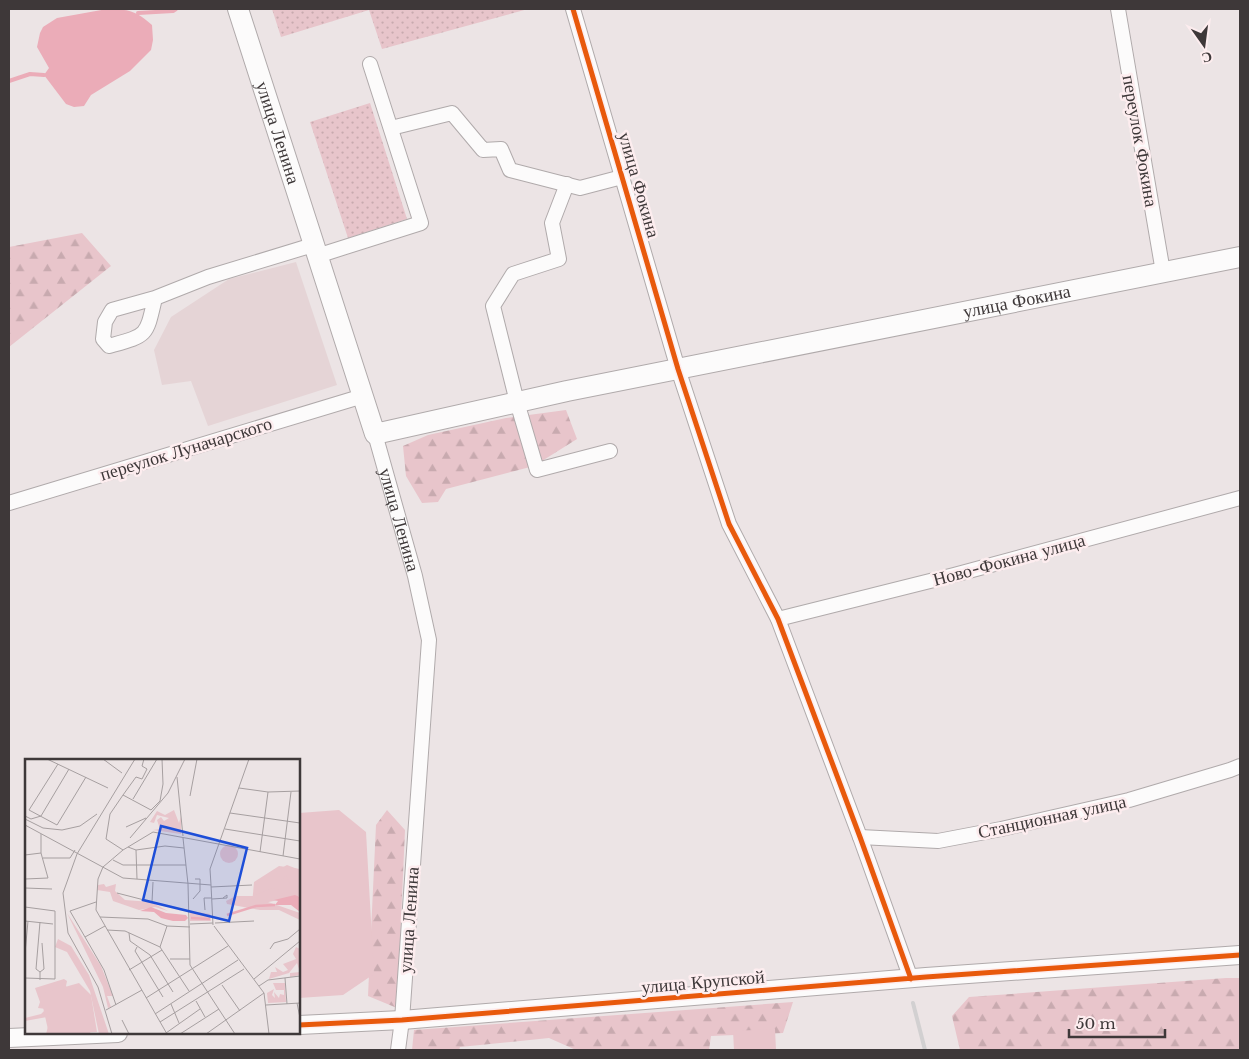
<svg xmlns="http://www.w3.org/2000/svg" width="1249" height="1059" viewBox="0 0 1249 1059" font-family="'Libre Baskerville',serif">
  <defs>
    <pattern id="grass-dots" width="8" height="8" patternUnits="userSpaceOnUse" patternTransform="scale(1.25)"><rect width="8" height="8" fill="#e8c5cb"/><path d="M2 2h.1M6 6h.1" fill="none" stroke="#c8aaaf" stroke-width="1.8" stroke-linecap="round"/></pattern>
    <pattern id="forest-firs" width="22" height="20" patternUnits="userSpaceOnUse" patternTransform="scale(1.25)"><rect width="22" height="20" fill="#e8c5cb"/><path d="M5 1l3.5 6h-7zM16 11l3.5 6h-7z" fill="#c8aaaf"/></pattern>
  </defs>
  <rect width="100%" height="100%" fill="#ece4e5"/>
  <path fill="#e5d4d6" d="M296,262L337,385L208,426L191,381L162,385L154,350L171,317L229,279Z"/>
  <path fill="url(#grass-dots)" d="M272,9H528L382,49L369,10L281,37Z
    M370,103L407,219L348,238L310,122Z"/>
  <path fill="url(#forest-firs)" d="M82,233L111,266L9,347V247Z
    M566,410L577,439L534,466L446,489L438,502L422,503L406,476L403,446L428,435L506,418Z
    M387,810L405,830L397,1008L368,996L376,825Z
    M1226,978H1240V1050H960L952,1016L969,997Z
    M793,1002L783,1033L711,1036L709,1050H576L549,1038L460,1047L459,1050H412L414,1030Z"/>
  <path fill="#e8c5cb" d="M339,810L366,832L374,974L343,995L299,998V813Z
    M775,1029L776,1050H734L733,1031Z"/>
  <path fill="#ebacb8" d="M107,9C129,9 136,11 152,25L153,40L151,50L130,71L91,95L84,106L74,107L66,104L44,75L49,68L37,47L40,33L43,27L57,18Z"/>
  <g fill="none" stroke-linecap="round" stroke-linejoin="round">
    <path stroke="#ebacb8" stroke-width="4" d="M138,13L173,11L176,9
      M9,81L30,74L44,75"/>
    <g stroke="#b0aaab" stroke-width="16">
      <g id="minor">
        <path d="M573,9L678,369L729,524L778,619L860,837L911,979"/>
        <path d="M1118,9L1163,272"/>
        <path d="M391,128L452,113L483,150L501,149L510,170L580,188L622,177"/>
        <path d="M567,184L552,223L559,259L513,274L493,306L517,402L537,470L610,451"/>
        <path d="M317,256L421,223L370,64"/>
        <path d="M155,298C146,337 148,335 109,346L103,339L105,322L112,310L155,298L208,277L313,245"/>
        <path id="s1" d="M375,434L415,576L429,640L402,1020L398,1050"/>
        <path d="M9,503L363,396"/>
        <path d="M778,619L954,575L1240,498"/>
        <path d="M860,837L938,841L1001,829L1129,800L1230,770L1240,766"/>
      </g>
    </g>
    <g stroke="#b0aaab" stroke-width="20">
      <path id="tertiary" d="M299,1025L402,1020L926,977L1240,955
        M9,1038L118,1033"/>
    </g>
    <g stroke="#b0aaab" stroke-width="22">
      <g id="secondary">
        <path id="s2" d="M238,9L375,434L567,391L1240,257"/>
      </g>
    </g>
    <use href="#minor" stroke="#fcfbfb" stroke-width="14"/>
    <use href="#tertiary" stroke="#fcfbfb" stroke-width="18"/>
    <use href="#secondary" stroke="#fcfbfb" stroke-width="20"/>
    <path stroke="#d2d0d1" stroke-width="4" d="M913,1003L925,1050"/>
    <g stroke="#fdedef" stroke-width="8">
      <path id="cycleway" d="M573,9L678,369L729,524L778,619L860,837L911,979
        M299,1025L402,1020L926,977L1240,955"/>
    </g>
    <use href="#cycleway" stroke="#e8590c" stroke-width="5"/>
  </g>
  <g text-anchor="middle" stroke-width="5" stroke-linejoin="round" paint-order="stroke">
    <g font-size="18" fill="#3e3839" stroke="#fdedef">
      <text dy="6" stroke="none"><textPath href="#s2" startOffset="130">улица Ленина</textPath></text>
      <text transform="translate(1140 141) rotate(80)" y="6">переулок Фокина</text>
      <text transform="translate(639 185) rotate(74)" y="6">улица Фокина</text>
      <text dy="6" stroke="none"><textPath href="#s2" startOffset="1102">улица Фокина</textPath></text>
      <text transform="translate(186 449) rotate(-17)" y="6">переулок Луначарского</text>
      <text dy="6" stroke="none"><textPath href="#s1" startOffset="89">улица Ленина</textPath></text>
      <text transform="translate(1009 560) rotate(-15)" y="6">Ново-Фокина улица</text>
      <text transform="translate(1052 817) rotate(-12)" y="6">Станционная улица</text>
      <text transform="translate(409 920) rotate(-86)" y="6">улица Ленина</text>
      <text transform="translate(703 982) rotate(-5)" y="6">улица Крупской</text>
    </g>
  </g>
  <g transform="translate(25 759)">
    <rect width="275" height="275" fill="#ece4e5"/>
    <path d="M254,107L275,110V137L227,146L229,123ZM165,152L185,155L186,162H165Z" fill="#e8c5cb"/>
    <path d="M149,51L154,64L156,57V75L128,71L135,70L132,61L136,58L139,62L144,59L132,56L129,64L125,63L132,52L140,56ZM262,106L275,111L272,131L275,137L265,133L256,135L243,143L275,154V161L254,151H235L202,145L201,142L211,137H228L247,129L255,131L258,125H265L261,116L257,121L251,112ZM79,125L81,128L91,125L90,132L100,141L126,143L143,152L130,148L114,151L88,142L85,133L72,131L73,126ZM42,154L76,207L88,237H82L86,248L83,249L78,228ZM33,180L46,187L64,216L84,275H74L65,232L42,193L30,188ZM271,188L275,190V216L265,218V214L275,213L272,204L264,214L244,220L246,213H252L250,208L258,213L263,211L258,205L271,200L268,195ZM39,220L42,222L41,227L66,275H21L24,264L22,258L0,262V259L16,255L21,250L13,249L15,243L10,229ZM248,224H260L261,243L243,244L242,234L249,230L247,236L250,239L249,233L254,239L255,235L259,236V231H251Z" fill="#e8c5cb"/>
    <path d="M54,224L66,236L72,273L24,275L15,235Z" fill="#e8c5cb"/>
    <path d="M195 95a9 9 0 1 1 18 0a9 9 0 1 1-18 0Z" fill="#e8c5cb"/>
    <path d="M270,136L275,138V153L266,146H250L253,142L249,141ZM126,148L141,154L161,156L163,159L160,162H148L136,159L129,153L115,152Z" fill="#ebacb8"/>
    <path fill="none" stroke="#ebacb8" stroke-width="2.5" d="M202,156L231,147L250,146M166,159L185,160"/>
    <path fill="none" stroke="#a69fa0" stroke-width="1" d="M22,0L83,29M78,0L97,14M119,0L117,7L122,10L117,20L111,18L98,36L126,51L135,42L138,25L137,0M33,5L4,51L32,66L61,18M152,18L158,77M214,29L243,33L275,32M165,37L172,0M108,40L132,0M205,54L275,64M0,57L6,60L16,57L44,10M0,60L18,69L37,71L55,67L72,55M0,66L98,119L186,126L188,166M101,68L121,59M200,70L275,82M105,79L143,34L160,0M158,79L163,125L165,206L210,275M103,88L111,91L140,87L159,89M98,91L81,80L85,55L98,36M111,91L112,120M235,93L243,33M0,96L16,94M258,97L266,33M18,99H45L50,91M88,101L98,106H161M0,120L23,119L16,94V75M186,126L185,110L224,0M186,128L227,126M0,129L27,130M92,134L127,143L128,123M168,140L175,132V120H170M187,140L202,139V136L198,139M71,143L45,152L79,211L91,246M0,148L30,152V220L0,219M180,151L179,139H187M75,158L123,160L142,167L165,168M0,162L28,165M190,164L229,162M165,165L188,164M189,167L239,234L244,275M82,171L100,172L135,188L164,232M104,174L105,182L125,196L148,233M60,178L80,167M112,188L110,192L138,238M135,188L142,167M245,190L249,184L263,180L275,170M0,194L3,162M145,200H165M104,211L137,191M15,213L19,210L17,184M260,219L262,245M229,220L275,182M15,221V213L11,210L15,163M197,226L215,252M234,227L243,221L275,217M121,239L203,187M171,242L180,258M272,244L275,259M146,245L154,264M241,246L275,244M81,251L117,231M130,255L213,201M97,261L104,275M135,263L219,210M141,274L175,250M87,275L73,228L43,174L38,134L52,95L110,0M142,275L71,151L73,120L78,108L98,91L128,73L275,100M155,275L194,250M181,275L239,234"/>
    <path fill="#1d4ed8" fill-opacity="0.15" stroke="#1d4ed8" stroke-width="2.5" d="M136,67L222,89L204,162L118,141Z"/>
    <rect width="275" height="275" fill="none" stroke="#3e3839" stroke-width="2.5"/>
  </g>
  <rect width="1249" height="1059" fill="none" stroke="#3e3839" stroke-width="20"/>
  <g transform="translate(1204 45) rotate(166)" stroke="#fdedef" stroke-width="4" paint-order="stroke">
  <path d="M0-4L9 19L0 12L-9 19Z" fill="#3e3839"/>
  <text y="-8" font-size="14" font-weight="bold" text-anchor="middle" fill="#3e3839">С</text>
  </g>
  <path d="M1069 1029v8h96v-8" fill="none" stroke="#3e3839" stroke-width="2.5"/>
  <text x="1076" y="1029" font-size="15" fill="#3e3839" stroke="#fdedef" stroke-width="4" paint-order="stroke">50 m</text>
</svg>
